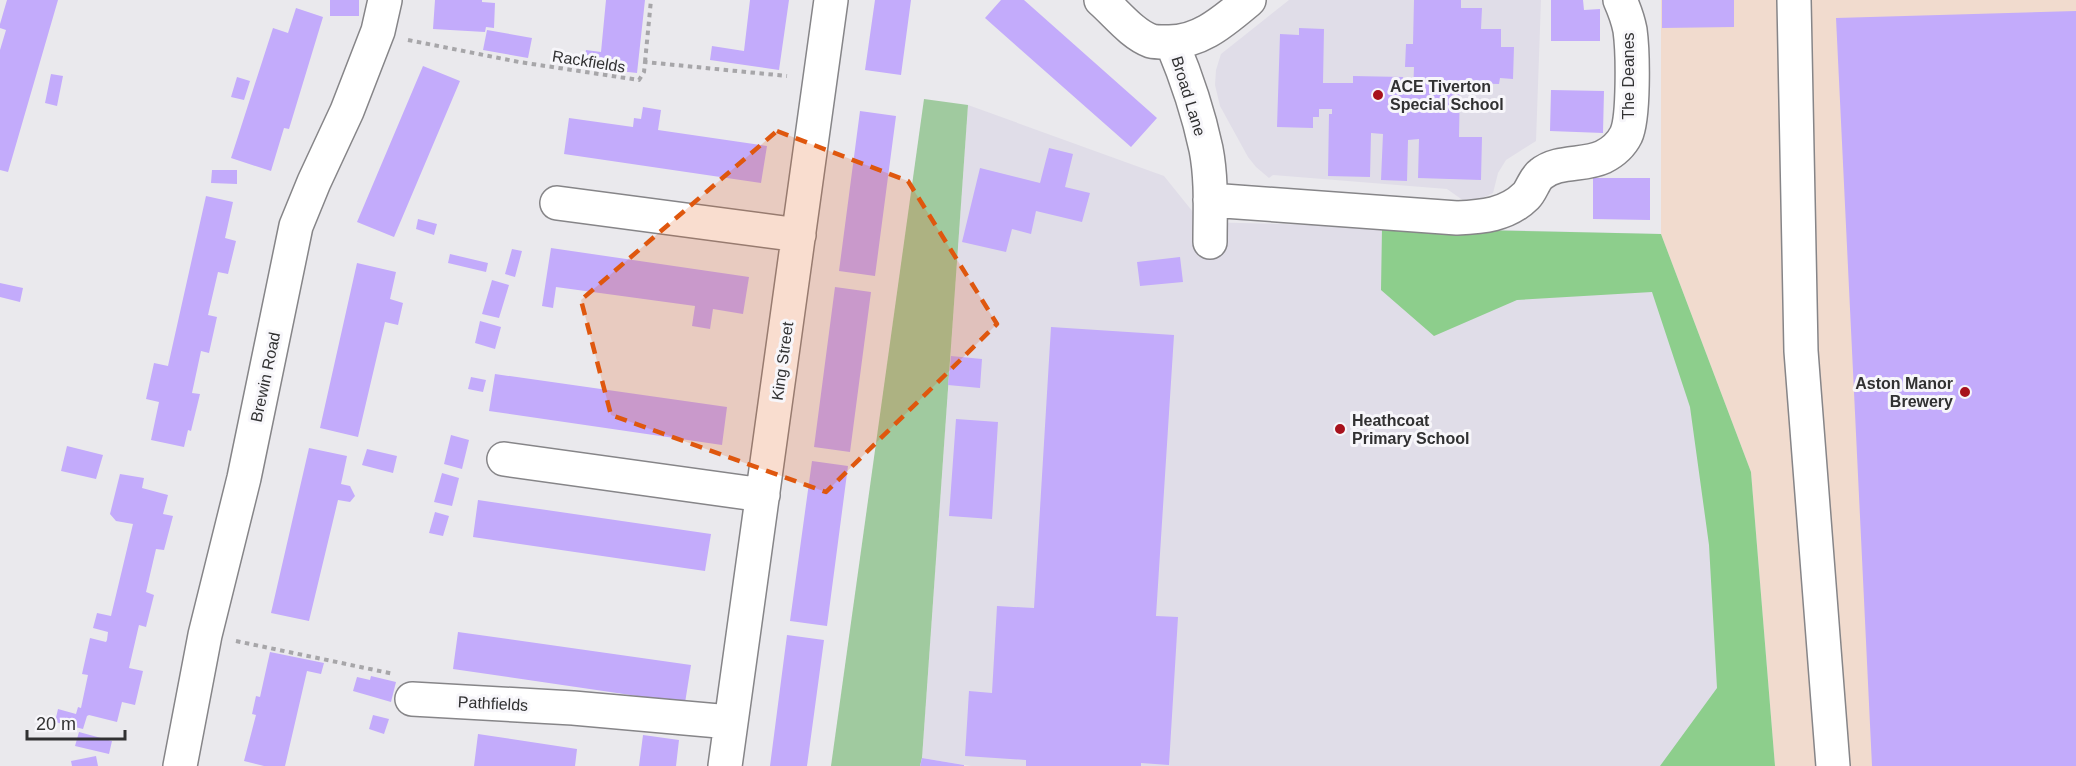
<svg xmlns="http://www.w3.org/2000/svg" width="2076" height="766" viewBox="0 0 2076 766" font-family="Helvetica,sans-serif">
  <rect width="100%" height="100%" fill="#eae9ed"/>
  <path fill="#e0dde8" d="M1289,0H1541L1536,141L1506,160L1498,173L1493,193L1480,199L1464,201L1447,189L1273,175L1269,178L1256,167L1248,157L1220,106L1215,85L1216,70L1221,54Z
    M968,105L1164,176L1201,222L1661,234L1775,766H971L922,758Z"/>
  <path fill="#f1dbce" d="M1661,0H2076V766H1775L1751,472L1661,234Z"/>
  <path fill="#a0ca9f" d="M924,99L968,105L922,758L920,766H831Z"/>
  <path fill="#8dce8c" d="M1382,228L1661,234L1751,472L1775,766H1660L1717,688L1709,545L1690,407L1652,292L1517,300L1434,336L1381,290Z"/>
  <path fill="#c3abfb" d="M7,0H58L8,172L0,170V50L6,30L0,28V24Z
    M330,0H359V16H330Z
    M435,0H482V2L495,3L494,28L486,27L485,32L433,29Z
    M606,0H645L637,73L584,67L586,50L601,52Z
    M750,0H789L779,70L710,60L712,46L744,51Z
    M875,0H911L901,75L865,70Z
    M1001,0H1024L1157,118L1131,147L985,18Z
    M1414,0H1461V8H1482L1481,29H1501V47H1514L1513,79L1500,78L1499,84L1460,83L1459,137H1482L1481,180L1418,178L1419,139L1408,140L1407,181L1381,180L1383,134L1371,133L1370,177L1328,176L1329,114H1332V109H1319V117H1313V128L1277,127L1280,34L1299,35V28L1324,29L1323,83H1353V76L1403,77L1402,93L1413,94L1414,67H1405L1406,44H1413Z
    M1551,0H1583L1584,10L1600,9V41H1551Z
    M1662,0H1734V27L1662,28Z
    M296,8L323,17L289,129L284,128L271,171L231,158L273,28L288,33Z
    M2076,11V766H1872L1836,18Z
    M487,30L532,38L528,58L483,50Z
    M423,66L460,81L394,237L357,222Z
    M51,74L63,76L57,106L45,103Z
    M237,77L250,81L244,100L231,97Z
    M1551,90L1604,91L1603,133L1550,131Z
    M643,107L661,110L658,130L767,146L761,183L564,154L569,118L633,127L634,118L641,119Z
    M860,111L896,116L875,276L839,271Z
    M1049,148L1073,154L1065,187L1090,193L1082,222L1036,211L1031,234L1012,229L1006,252L962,242L980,168L1040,183Z
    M212,170H237V184L211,183Z
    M1593,178H1650V220L1593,219Z
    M206,196L233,202L225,238L236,241L228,274L218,272L208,315L217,317L209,353L201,351L192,393L200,394L191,431L188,430L184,447L151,440L159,402L146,399L154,363L168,366Z
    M418,219L437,224L434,235L416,229Z
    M551,248L749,277L743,314L713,309L710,329L692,326L695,306L556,287L553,308L542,306Z
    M512,249L522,251L515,277L505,274Z
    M450,254L488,263L486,272L448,263Z
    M1180,257L1183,282L1140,286L1137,262Z
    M357,263L396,272L390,299L403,303L398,325L385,322L358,437L320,428Z
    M492,280L509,285L499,318L482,314Z
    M0,283L23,288L20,302L0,297Z
    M835,287L871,292L850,452L814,447Z
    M480,321L501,327L495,349L475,343Z
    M1051,327L1174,335L1156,616L1178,617L1169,765L1141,763V766H1026V760L965,756L969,691L992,693L997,606L1034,608Z
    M951,356L982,359L980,388L948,385Z
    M495,374L727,407L722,445L489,411Z
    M471,377L486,380L483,392L468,389Z
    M956,419L998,422L992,519L949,516Z
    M451,435L469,440L462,469L444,464Z
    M67,446L103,455L96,479L61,471Z
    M309,448L347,456L341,484L350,486L355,496L350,502L338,500L309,621L271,613Z
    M367,449L397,456L393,473L362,465Z
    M812,461L848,466L827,626L790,621Z
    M442,473L459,478L452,506L434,502Z
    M120,474L144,478L142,488L168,495L163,514L173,516L164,550L156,549L146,592L154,595L146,627L139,625L129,668L143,671L135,705L122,702L117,722L89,715L87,716L83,729L55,722L58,709L76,714L78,707L81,708L88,675L82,674L90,638L106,642L107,640L108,632L93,628L97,613L111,616L133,524L116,521L110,514Z
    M478,500L711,534L705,571L473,537Z
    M435,512L449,516L443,536L429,533Z
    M458,632L691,665L685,703L453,669Z
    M787,635L824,640L807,766H770Z
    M270,652L324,663L321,674L307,671L285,766H264L244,761L256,715L252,714L256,696L260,697Z
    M371,676L396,682L391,702L353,691L357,677L370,680Z
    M373,715L389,719L384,734L369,729Z
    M79,732L112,741L109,754L75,746Z
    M478,734L577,749L575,766H474Z
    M643,735L679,740L676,766H639Z
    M96,756L98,766H72L71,761Z
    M922,758L964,765V766H920Z"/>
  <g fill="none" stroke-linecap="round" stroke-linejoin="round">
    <g stroke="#868588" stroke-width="36">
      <path id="minor" d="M1101,0C1116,13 1132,34 1151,41C1155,42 1161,42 1165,42C1199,44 1225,20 1249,0
        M1794,0L1801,351L1833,766
        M1172,43C1185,74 1199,116 1206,149C1212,180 1210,211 1210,242
        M1210,200L1457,218C1482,217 1507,215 1526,196C1532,190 1534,179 1541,174C1558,160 1584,166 1603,157C1613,152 1621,145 1626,135C1634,118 1633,52 1630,30C1628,20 1624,9 1620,0
        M557,203L799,235
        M504,459L763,495
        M412,699L573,708L730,722
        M180,766L205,635L244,478L296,226L314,182L347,111L378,31L385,0
        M725,766L831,0"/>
    </g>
    <path stroke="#a7a6a9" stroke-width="4" stroke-dasharray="4.5 4.5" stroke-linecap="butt" d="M408,40L519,62L639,80L644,72L645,62L787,76
      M645,62L651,0
      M236,641L394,674"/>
    <use href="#minor" stroke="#fff" stroke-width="33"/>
  </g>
  <path fill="#df570e" fill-opacity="0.2" stroke="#df570e" stroke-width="4.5" stroke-dasharray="12 8" stroke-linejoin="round" d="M777,131L908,181L997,324L826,492L611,415L581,300Z"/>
  <g fill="#a7111c" stroke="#f7f6fa" stroke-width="2">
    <circle cx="1378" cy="95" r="6"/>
    <circle cx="1965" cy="392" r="6"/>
    <circle cx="1340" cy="429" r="6"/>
  </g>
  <g text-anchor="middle" stroke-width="6" stroke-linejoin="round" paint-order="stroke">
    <g font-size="16" fill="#313132" stroke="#f7f6fa">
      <text transform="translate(589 61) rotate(9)" y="6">Rackfields</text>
      <text transform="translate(1628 76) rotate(-90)" y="6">The Deanes</text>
      <text transform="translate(1189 96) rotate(73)" y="6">Broad Lane</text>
      <text transform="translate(782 361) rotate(-82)" y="6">King Street</text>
      <text transform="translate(265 377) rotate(-78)" y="6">Brewin Road</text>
      <text transform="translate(493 703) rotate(3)" y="6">Pathfields</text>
    </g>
    <g font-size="16" font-weight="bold" fill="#313132" stroke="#f7f6fa" text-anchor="start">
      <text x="1390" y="92">ACE Tiverton<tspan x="1390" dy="18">Special School</tspan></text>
      <text x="1953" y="389" text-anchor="end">Aston Manor<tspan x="1953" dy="18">Brewery</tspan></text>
      <text x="1352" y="426">Heathcoat<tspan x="1352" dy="18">Primary School</tspan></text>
    </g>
  </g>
  <path d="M27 730v9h98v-9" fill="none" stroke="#313132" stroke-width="3"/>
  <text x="36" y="730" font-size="18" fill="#313132" stroke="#f7f6fa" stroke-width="4.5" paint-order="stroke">20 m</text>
</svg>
